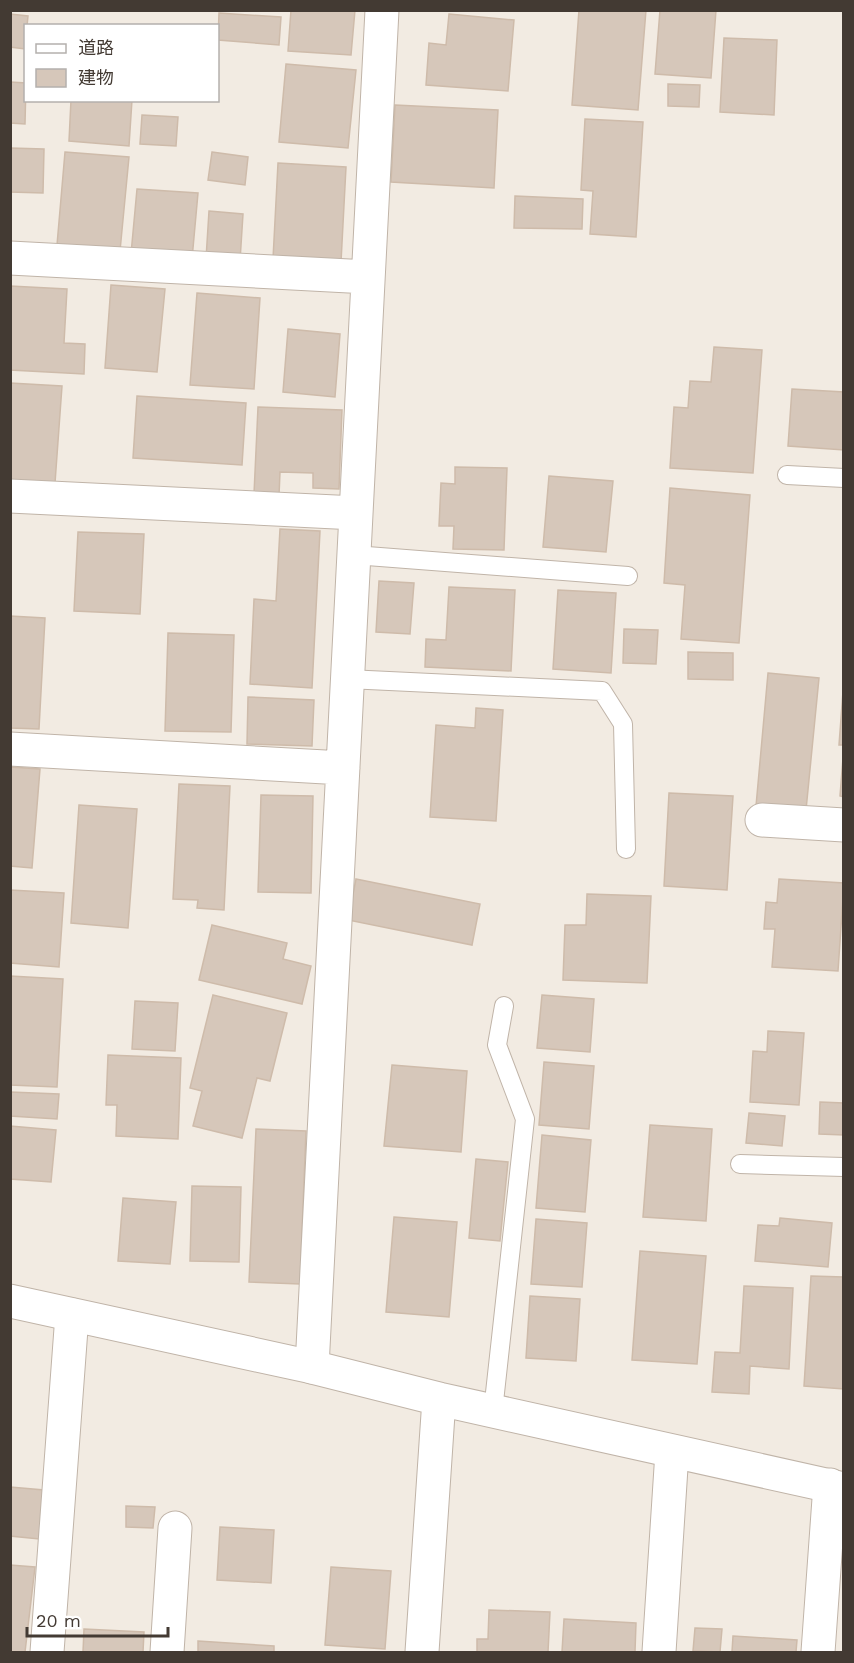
<svg xmlns="http://www.w3.org/2000/svg" width="854" height="1663" viewBox="0 0 854 1663" font-family="'Work Sans','Noto Sans JP',sans-serif">
  <rect width="100%" height="100%" fill="#f2ebe2"/>
  <path fill="#d6c7ba" stroke="#cebbaa" stroke-width="1.5" d="M291,10H355L351,55L288,51Z
    M579,10H646L638,110L572,105Z
    M660,10H716L711,78L655,74Z
    M219,13L281,17L279,45L218,40Z
    M10,14L28,16L27,26H26L25,49L10,47Z
    M449,14L514,20L508,91L426,85L429,43L446,45Z
    M724,38L777,40L774,115L720,112Z
    M286,64L356,70L348,148L279,142Z
    M10,82L26,83L25,124L10,123Z
    M668,84L700,85L699,107L668,106Z
    M71,100H132L129,146L69,141Z
    M395,105L498,110L494,188L391,182Z
    M142,115L178,117L176,146L140,144Z
    M585,119L643,122L636,237L590,234L593,191L581,190Z
    M10,148L44,149L43,193L10,192Z
    M65,152L129,157L120,251L57,245Z
    M212,152L248,157L245,185L208,180Z
    M278,163L346,167L341,262L273,259Z
    M137,189L198,193L192,259L131,254Z
    M515,196L583,199L582,229L514,228Z
    M209,211L243,214L240,261L206,259Z
    M111,285L165,289L157,372L105,368Z
    M10,286L67,289L64,343L85,344L84,374L10,370Z
    M197,293L260,298L254,389L190,385Z
    M288,329L340,334L335,397L283,392Z
    M714,347L762,350L753,473L670,468L674,407L688,408L690,381L711,382Z
    M10,383L62,386L55,483L10,480Z
    M792,389L844,392V450L788,446Z
    M137,396L246,403L242,465L133,458Z
    M258,407L342,410L339,489L313,488V473L280,472L279,496L254,494Z
    M455,467L507,468L504,550L453,549L454,526H439L441,483L455,484Z
    M549,476L613,481L606,552L543,547Z
    M670,488L750,495L739,643L681,639L685,585L664,583Z
    M280,529L320,531L312,688L250,684L254,599L276,601Z
    M78,532L144,534L140,614L74,611Z
    M379,581L414,583L410,634L376,632Z
    M449,587L515,590L511,671L425,667L426,639L446,640Z
    M558,590L616,593L611,673L553,669Z
    M10,616L45,618L39,729L10,728Z
    M624,629L658,630L656,664L623,663Z
    M168,633L234,635L231,732L165,731Z
    M688,652L733,653V680L688,679Z
    M768,673L819,678L806,810L756,806Z
    M844,678V745H839Z
    M248,697L314,700L312,746L247,744Z
    M476,708L503,710L496,821L430,817L436,725L475,728Z
    M843,758H844V797L840,796Z
    M10,767L40,769L32,868L10,866Z
    M179,784L230,786L224,910L197,908L198,900L173,899Z
    M669,793L733,796L727,890L664,886Z
    M261,795L313,796L311,893L258,892Z
    M79,805L137,809L128,928L71,923Z
    M356,879L480,904L472,945L348,920Z
    M779,879L844,883L838,971L772,967L775,929H764L766,902L777,903Z
    M10,890L64,893L59,967L10,963Z
    M587,894L651,896L647,983L563,980L565,925H586Z
    M212,925L287,943L283,959L311,966L302,1004L199,980Z
    M10,976L63,979L57,1087L10,1085Z
    M213,995L287,1013L270,1081L257,1078L242,1138L193,1126L202,1091L190,1088Z
    M542,995L594,999L590,1052L537,1048Z
    M135,1001L178,1003L175,1051L132,1049Z
    M768,1031L804,1033L799,1105L750,1102L753,1051L767,1052Z
    M108,1055L181,1058L178,1139L116,1136L117,1105H106Z
    M544,1062L594,1066L589,1129L539,1125Z
    M392,1065L467,1071L461,1152L384,1146Z
    M10,1092L59,1094L57,1119L10,1116Z
    M820,1102L844,1103V1135L819,1134Z
    M749,1113L785,1116L782,1146L746,1143Z
    M650,1125L712,1129L706,1221L643,1217Z
    M10,1126L56,1130L51,1182L10,1179Z
    M256,1129L306,1131L300,1284L249,1282Z
    M542,1135L591,1140L585,1212L536,1208Z
    M476,1159L508,1162L500,1241L469,1238Z
    M192,1186L241,1187L239,1262L190,1261Z
    M123,1198L176,1202L170,1264L118,1261Z
    M394,1217L457,1222L449,1317L386,1312Z
    M780,1218L832,1223L828,1267L755,1261L758,1225L779,1226Z
    M536,1219L587,1223L582,1287L531,1284Z
    M640,1251L706,1256L697,1364L632,1360Z
    M811,1276L844,1277V1389L804,1386Z
    M744,1286L793,1288L789,1369L750,1366L749,1394L712,1392L715,1352L740,1353Z
    M530,1296L580,1299L576,1361L526,1358Z
    M10,1487L44,1490L39,1539L10,1536Z
    M126,1506L155,1507L153,1528L126,1527Z
    M220,1527L274,1530L271,1583L217,1580Z
    M10,1565L35,1567L25,1652H10Z
    M331,1567L391,1571L385,1649L325,1645Z
    M489,1610L550,1612L548,1652H477V1639H488Z
    M564,1619L636,1623L635,1652H562Z
    M695,1628L722,1629L720,1652L693,1651Z
    M84,1629L144,1632L143,1652H83Z
    M733,1636L797,1640L796,1652H732Z
    M198,1641L274,1646V1652H198Z"/>
  <g fill="none" stroke-linecap="round" stroke-linejoin="round">
    <g stroke="#c0b4a8" stroke-width="20">
      <path id="service" d="M787,475L844,478
        M354,555L628,576
        M347,679L602,691L623,724L626,849
        M740,1164L844,1167
        M493,1411L525,1119L497,1045L504,1006"/>
    </g>
    <g stroke="#c0b4a8" stroke-width="35">
      <path id="minor" d="M10,258L368,277
        M10,496L356,513
        M10,749L343,768
        M762,820L844,825
        M312,1367L382,10
        M47,1652L72,1315
        M167,1652L175,1528
        M659,1652L672,1452
        M818,1652L830,1485"/>
    </g>
    <g stroke="#c0b4a8" stroke-width="35">
      <path id="tertiary" d="M10,1301L312,1367L439,1399L844,1489
        M422,1652L439,1399"/>
    </g>
    <use href="#service" stroke="#fff" stroke-width="18"/>
    <use href="#minor" stroke="#fff" stroke-width="33"/>
    <use href="#tertiary" stroke="#fff" stroke-width="33"/>
  </g>
  <rect width="854" height="1663" fill="none" stroke="#433a33" stroke-width="24"/>
  <rect x="24" y="24" width="195" height="78" fill="#ffffff" stroke="#b4b0ad" stroke-width="1.5"/>
  <rect x="36" y="44" width="30" height="9" fill="#ffffff" stroke="#b4b0ad" stroke-width="1.5"/>
  <text x="78" y="54" font-size="18" fill="#433a33">道路</text>
  <rect x="36" y="69" width="30" height="18" fill="#d6c7ba" stroke="#b4b0ad" stroke-width="1.5"/>
  <text x="78" y="84" font-size="18" fill="#433a33">建物</text>
  <path d="M27 1627v9h141v-9" fill="none" stroke="#433a33" stroke-width="3"/>
  <text x="36" y="1627" font-size="18" fill="#433a33" stroke="#ffffff" stroke-width="4.5" paint-order="stroke">20 m</text>
</svg>
